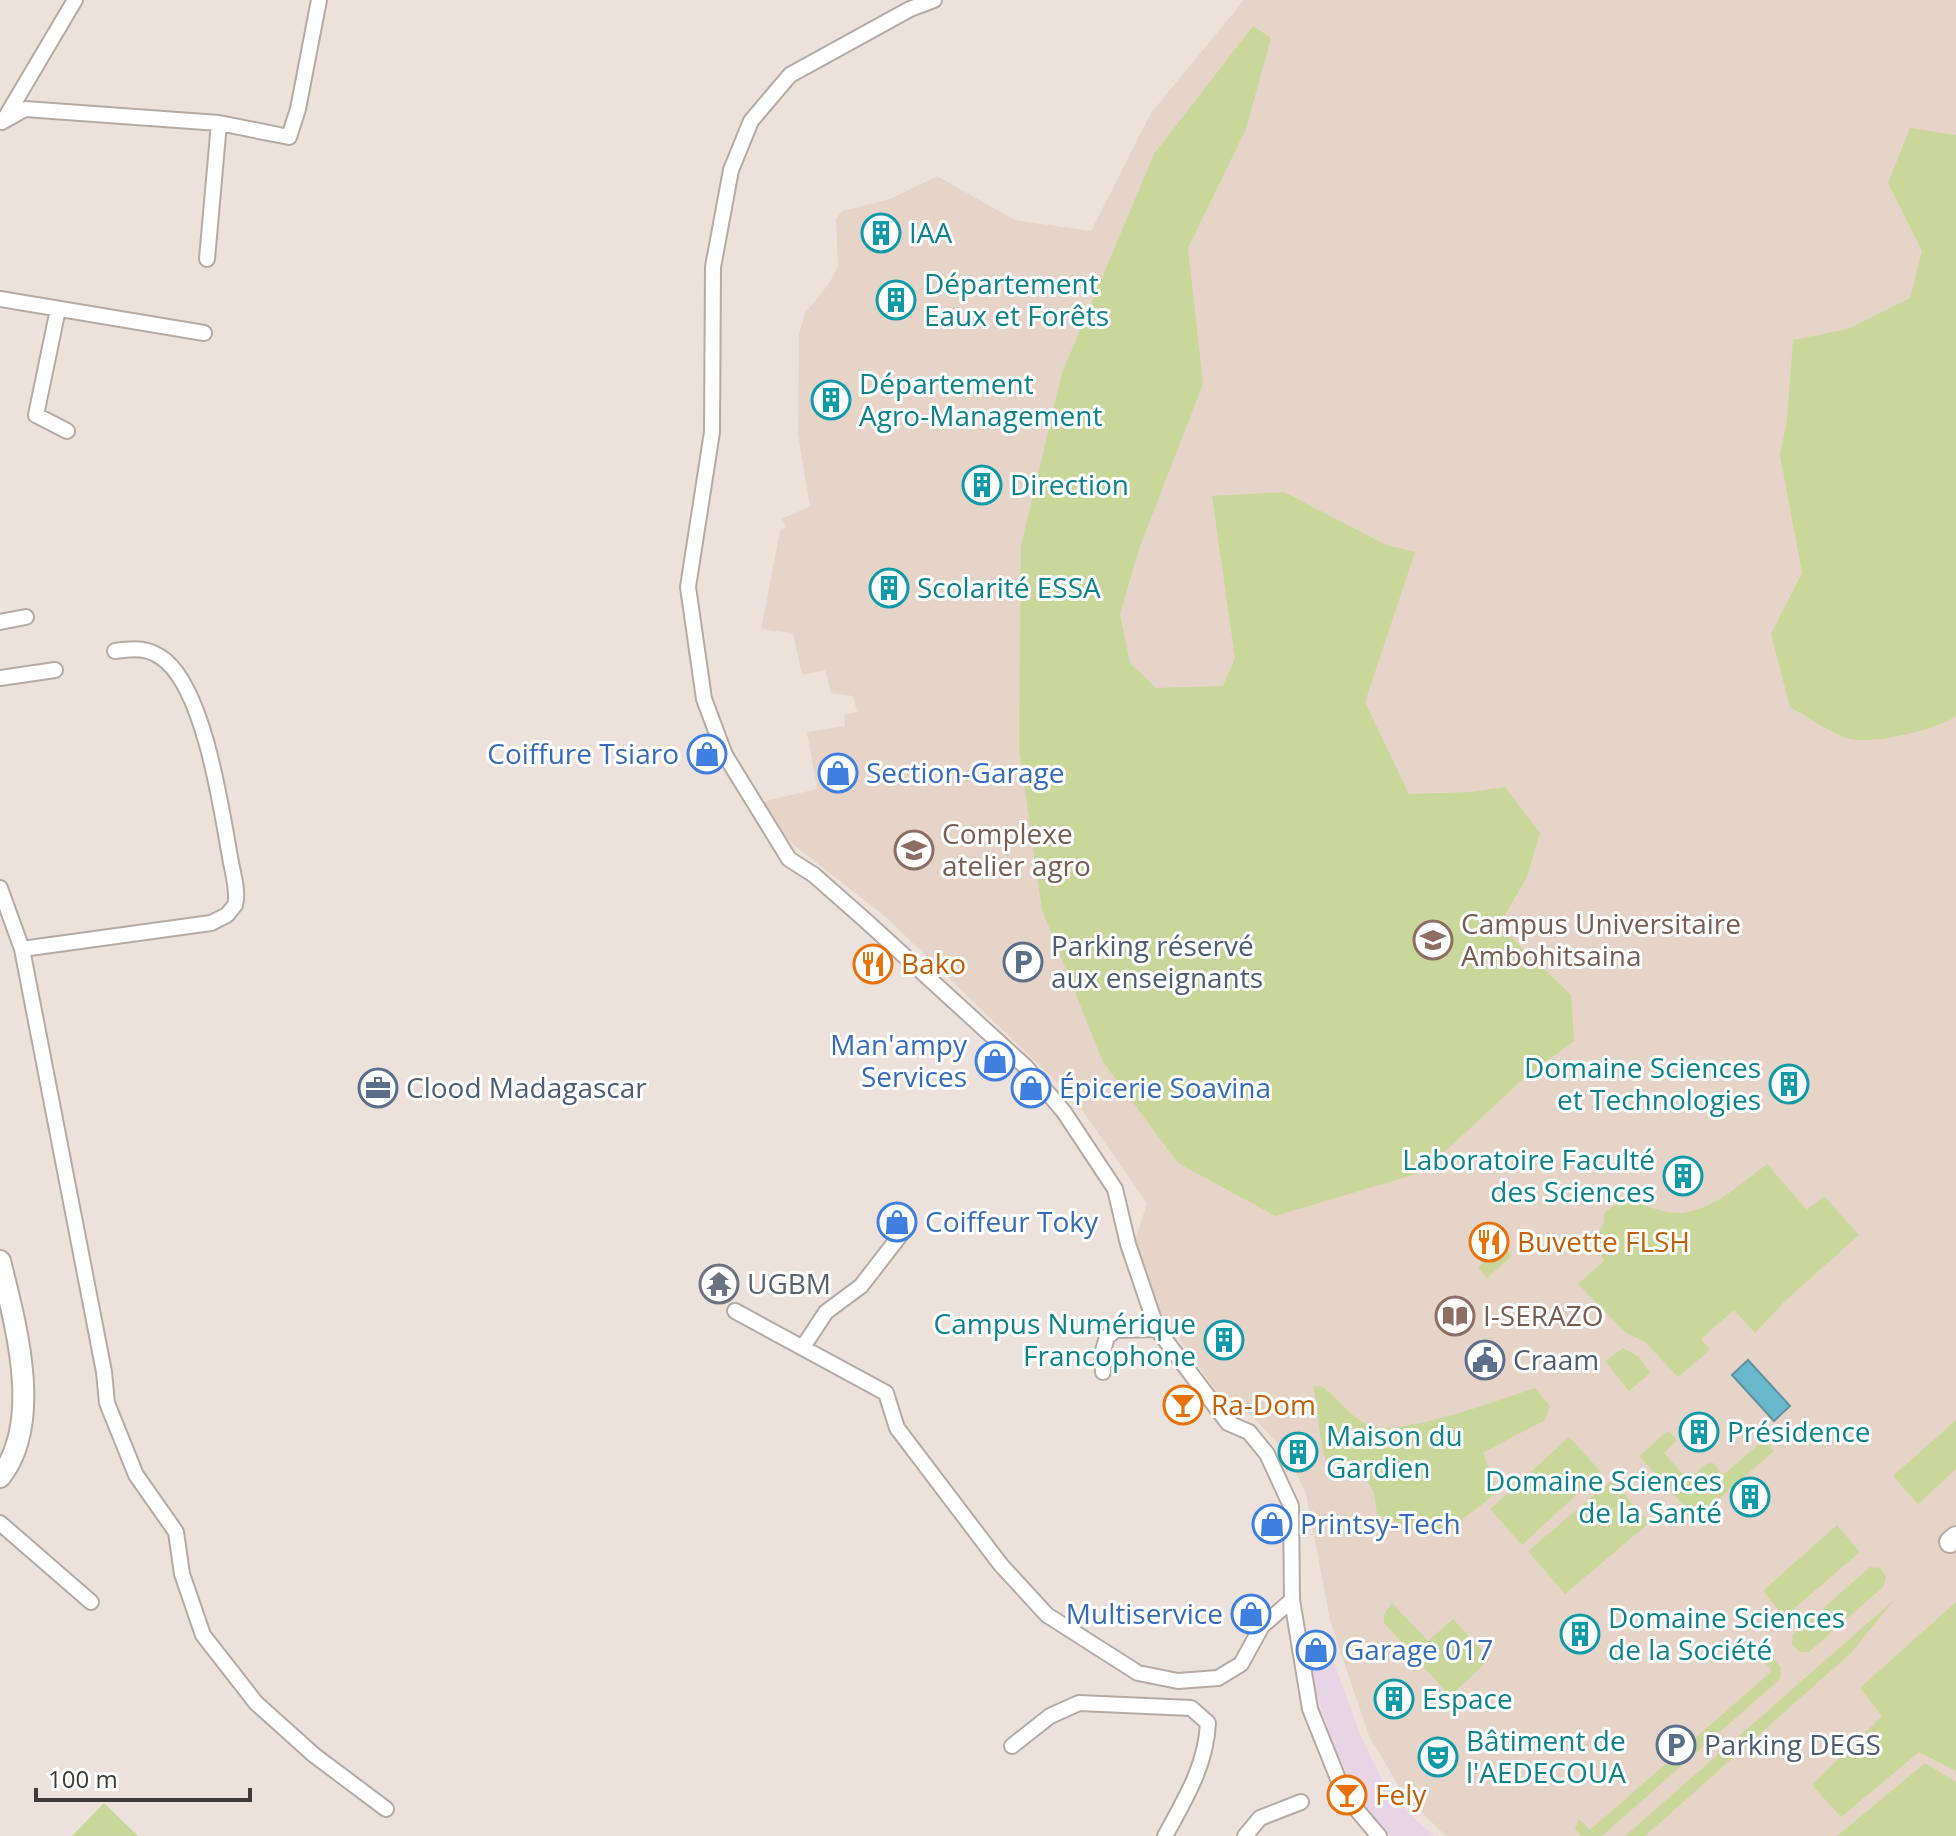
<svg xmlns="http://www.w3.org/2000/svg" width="1956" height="1836" viewBox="0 0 1956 1836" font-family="'Open Sans',sans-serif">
  <rect width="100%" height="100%" fill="#ede2db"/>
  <path fill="#e7d4e4" d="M1325,1638L1361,1737L1381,1778L1404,1809L1434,1836H1390L1364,1805L1333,1746L1315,1689L1308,1651Z"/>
  <path fill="#e6d4c9" d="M1244,0H1956V1836H1446L1404,1795L1369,1736L1330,1620L1306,1494L1286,1452L1249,1413L1236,1420L1159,1309L1135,1241L1147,1203L1075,1100L887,918L789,841L761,802L817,789L807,732L845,726L844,715L857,712L853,696L831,693L825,670L802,675L793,633L761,629L780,531L786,527L782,519L810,506L798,434L799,334L805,313L828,285L838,267L836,219L842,211L890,199L937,176L1015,220L1091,231L1151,113Z"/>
  <path fill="#cad79b" d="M1253,26L1271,38L1246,129L1188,248L1203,384L1139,549L1120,614L1130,663L1156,688L1223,686L1235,658L1212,496L1284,492L1386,545L1415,552L1365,702L1409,794L1472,792L1505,787L1540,833L1527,877L1499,925L1571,995L1574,1041L1523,1079L1423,1172L1275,1216L1178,1163L1103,1062L1042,910L1019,748L1021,546L1062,373L1154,154Z
    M1910,128L1956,135V716C1937,730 1868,746 1846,738C1827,731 1808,717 1790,707L1771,634L1802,573L1780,455L1787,420L1793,340L1848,329L1910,298L1922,251L1888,183Z
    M1767,1164L1807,1210L1824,1196L1859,1235L1785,1301L1755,1333L1734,1310L1701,1339L1710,1350L1678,1377L1645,1342L1626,1333L1578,1284L1604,1261L1594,1241L1604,1223V1214C1627,1188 1651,1214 1680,1213C1713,1211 1741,1183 1767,1164Z
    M1503,1245L1512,1256L1487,1278L1478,1267Z
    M1623,1348L1639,1357L1650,1373L1629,1391L1605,1361Z
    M1313,1386L1323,1387C1340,1400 1349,1417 1371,1426C1400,1437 1504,1398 1535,1388L1550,1406L1545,1420L1483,1453L1498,1492L1447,1531L1426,1536L1377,1514L1374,1493L1362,1472L1345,1474L1329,1470C1318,1443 1320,1415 1313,1386Z
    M1956,1420V1469L1918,1504L1893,1476Z
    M1668,1431L1677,1440L1664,1453L1688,1480L1706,1464L1713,1463L1723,1475L1765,1439L1774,1451L1696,1519L1639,1456Z
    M1569,1437L1601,1472L1522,1545L1490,1509Z
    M1612,1480L1649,1523L1565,1594L1528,1551Z
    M1837,1525L1860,1552L1784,1617L1763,1591Z
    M1870,1567L1880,1568L1886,1576L1884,1586L1809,1652H1799L1792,1644L1793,1635Z
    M1894,1600L1851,1653L1645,1836H1625Z
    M1956,1602V1771L1919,1752L1841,1817L1812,1785L1882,1716L1860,1688Z
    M1392,1603L1428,1641L1453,1619L1490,1659L1450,1696L1384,1623V1614Z
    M1773,1658L1781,1668L1780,1679L1602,1836H1581L1575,1829L1579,1819L1590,1830L1772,1671L1762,1659Z
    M1925,1763L1956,1782V1836H1837Z
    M104,1803L138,1836H72Z"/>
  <path fill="#69b8cb" stroke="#5d929f" stroke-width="2" d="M1748,1360L1790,1406L1774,1421L1732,1375Z"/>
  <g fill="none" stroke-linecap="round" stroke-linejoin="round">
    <g stroke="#b5aba4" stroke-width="18">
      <path id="street" d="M934,0L910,9L790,75L751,121L731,170L713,267L712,432L688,587L704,699L725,755L789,859L814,875L865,920L1026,1067L1064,1112L1115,1189L1128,1244L1157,1329L1228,1423L1249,1432L1267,1454L1291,1506L1292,1600L1310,1709L1345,1796L1379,1836
        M4,120L75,0
        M2,122L25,109L219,123L289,137L298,109L319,0
        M207,259L219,123
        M0,299L204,333
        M58,309L36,415L67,431
        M0,622L26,617
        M0,678L55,670
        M0,888L22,949L104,1372L107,1403L136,1475L176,1532L182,1574L203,1635L256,1703L314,1755L386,1809
        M22,949L211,923L227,915L235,905C239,891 232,871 230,857C221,807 205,695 166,661C149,647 135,648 115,651
        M735,1311L886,1393L897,1428L1001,1565L1047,1615L1138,1673L1178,1681L1218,1678L1241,1664L1262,1626L1292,1600
        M803,1347L826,1312L861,1286L902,1233
        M1103,1372L1102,1354L1107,1337L1116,1330L1157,1329
        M0,1523L91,1602
        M1012,1746L1050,1716L1079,1703L1191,1708L1208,1723C1206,1766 1185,1799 1165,1836
        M1245,1836L1260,1818L1301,1802"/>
    </g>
    <g stroke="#b5aba4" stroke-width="24">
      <path id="secondary" d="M0,1261C15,1322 44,1422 0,1477
        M1950,1542L1956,1537"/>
    </g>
    <use href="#street" stroke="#fff" stroke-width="14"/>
    <use href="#secondary" stroke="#fff" stroke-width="20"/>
  </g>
  <defs>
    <g id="building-ring" transform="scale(2)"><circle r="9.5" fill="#fff" stroke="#0f9aa8" stroke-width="1.5"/><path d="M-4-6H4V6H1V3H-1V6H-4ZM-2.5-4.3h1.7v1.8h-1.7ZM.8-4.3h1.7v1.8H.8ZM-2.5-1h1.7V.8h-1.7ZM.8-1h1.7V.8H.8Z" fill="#0f9aa8"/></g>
    <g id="shop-ring" transform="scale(2)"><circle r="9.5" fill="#fff" stroke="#3f7fe0" stroke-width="1.5"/><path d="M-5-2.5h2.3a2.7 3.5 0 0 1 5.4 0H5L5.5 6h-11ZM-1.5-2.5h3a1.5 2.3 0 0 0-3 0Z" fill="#3f7fe0"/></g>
    <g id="university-ring" transform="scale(2)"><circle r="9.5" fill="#fff" stroke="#8d6e63" stroke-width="1.5"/><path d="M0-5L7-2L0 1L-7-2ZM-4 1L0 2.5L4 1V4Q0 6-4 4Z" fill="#8d6e63"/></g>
    <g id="parking-ring" transform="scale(2)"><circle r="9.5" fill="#fff" stroke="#5c6f8a" stroke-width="1.5"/><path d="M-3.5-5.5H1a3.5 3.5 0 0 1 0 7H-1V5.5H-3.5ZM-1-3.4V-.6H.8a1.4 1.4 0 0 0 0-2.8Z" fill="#5c6f8a"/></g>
    <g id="restaurant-ring" transform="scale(2)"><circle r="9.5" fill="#fff" stroke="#e8710a" stroke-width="1.5"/><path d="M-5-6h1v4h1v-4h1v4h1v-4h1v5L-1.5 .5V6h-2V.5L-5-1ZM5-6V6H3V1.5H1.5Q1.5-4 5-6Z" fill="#e8710a"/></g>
    <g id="office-ring" transform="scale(2)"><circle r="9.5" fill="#fff" stroke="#5c6f8a" stroke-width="1.5"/><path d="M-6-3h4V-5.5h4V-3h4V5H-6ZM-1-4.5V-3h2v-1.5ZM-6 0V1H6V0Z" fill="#5c6f8a"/></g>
    <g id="temple-ring" transform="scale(2)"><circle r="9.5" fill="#fff" stroke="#6b7280" stroke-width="1.5"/><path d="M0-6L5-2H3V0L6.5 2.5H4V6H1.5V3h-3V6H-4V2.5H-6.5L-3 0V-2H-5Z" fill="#6b7280"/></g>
    <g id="library-ring" transform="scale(2)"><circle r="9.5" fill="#fff" stroke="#8d6e63" stroke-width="1.5"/><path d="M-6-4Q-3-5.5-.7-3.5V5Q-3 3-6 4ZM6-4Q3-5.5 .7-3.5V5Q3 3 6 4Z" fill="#8d6e63"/></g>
    <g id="civic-ring" transform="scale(2)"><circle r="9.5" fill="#fff" stroke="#5c6f8a" stroke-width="1.5"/><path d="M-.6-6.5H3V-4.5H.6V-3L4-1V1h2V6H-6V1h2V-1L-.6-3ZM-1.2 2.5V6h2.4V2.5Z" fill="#5c6f8a"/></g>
    <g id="bar-ring" transform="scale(2)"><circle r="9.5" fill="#fff" stroke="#e8710a" stroke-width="1.5"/><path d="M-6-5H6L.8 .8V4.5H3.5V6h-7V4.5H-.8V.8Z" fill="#e8710a"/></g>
    <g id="theatre-ring" transform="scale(2)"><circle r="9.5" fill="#fff" stroke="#0f9aa8" stroke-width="1.5"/><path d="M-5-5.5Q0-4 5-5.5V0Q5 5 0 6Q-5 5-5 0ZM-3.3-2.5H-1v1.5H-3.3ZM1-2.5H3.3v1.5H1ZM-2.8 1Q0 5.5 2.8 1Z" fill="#0f9aa8"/></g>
  </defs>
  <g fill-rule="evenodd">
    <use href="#building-ring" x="881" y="233"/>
    <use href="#building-ring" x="896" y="300"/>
    <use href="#building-ring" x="831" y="400"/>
    <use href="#building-ring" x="982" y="485"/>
    <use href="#building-ring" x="889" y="588"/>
    <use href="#shop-ring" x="707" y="754"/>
    <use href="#shop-ring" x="838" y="773"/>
    <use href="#university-ring" x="914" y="850"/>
    <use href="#university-ring" x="1433" y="940"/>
    <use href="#parking-ring" x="1023" y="962"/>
    <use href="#restaurant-ring" x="873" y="964"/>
    <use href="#shop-ring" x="995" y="1061"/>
    <use href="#building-ring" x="1789" y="1084"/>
    <use href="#office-ring" x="378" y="1088"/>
    <use href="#shop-ring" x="1031" y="1088"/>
    <use href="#building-ring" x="1683" y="1176"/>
    <use href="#shop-ring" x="897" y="1222"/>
    <use href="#restaurant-ring" x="1489" y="1242"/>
    <use href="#temple-ring" x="719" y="1284"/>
    <use href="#library-ring" x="1455" y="1316"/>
    <use href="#building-ring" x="1224" y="1340"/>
    <use href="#civic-ring" x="1485" y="1360"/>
    <use href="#bar-ring" x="1183" y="1405"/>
    <use href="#building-ring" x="1699" y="1432"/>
    <use href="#building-ring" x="1298" y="1452"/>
    <use href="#building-ring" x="1750" y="1497"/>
    <use href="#shop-ring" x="1272" y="1524"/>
    <use href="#shop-ring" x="1251" y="1614"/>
    <use href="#building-ring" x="1580" y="1634"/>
    <use href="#shop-ring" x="1316" y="1650"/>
    <use href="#building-ring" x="1394" y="1699"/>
    <use href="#parking-ring" x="1676" y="1745"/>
    <use href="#theatre-ring" x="1438" y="1757"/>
    <use href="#bar-ring" x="1347" y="1795"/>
  </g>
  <g text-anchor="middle" stroke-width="6" stroke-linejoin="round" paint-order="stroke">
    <g font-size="28" fill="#0d838f" stroke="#fff" text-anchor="start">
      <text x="909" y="243">IAA</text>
      <text x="924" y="294">Département<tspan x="924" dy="32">Eaux et Forêts</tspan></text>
      <text x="859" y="394">Département<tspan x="859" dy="32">Agro-Management</tspan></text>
      <text x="1010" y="495">Direction</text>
      <text x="917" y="598">Scolarité ESSA</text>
      <text x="1761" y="1078" text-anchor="end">Domaine Sciences<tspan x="1761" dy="32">et Technologies</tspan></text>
      <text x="1655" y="1170" text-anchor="end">Laboratoire Faculté<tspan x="1655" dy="32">des Sciences</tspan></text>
      <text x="1196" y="1334" text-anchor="end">Campus Numérique<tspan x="1196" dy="32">Francophone</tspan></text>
      <text x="1727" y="1442">Présidence</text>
      <text x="1326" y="1446">Maison du<tspan x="1326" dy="32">Gardien</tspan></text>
      <text x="1722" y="1491" text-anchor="end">Domaine Sciences<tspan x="1722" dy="32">de la Santé</tspan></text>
      <text x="1608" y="1628">Domaine Sciences<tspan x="1608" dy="32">de la Société</tspan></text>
      <text x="1422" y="1709">Espace</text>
      <text x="1466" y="1751">Bâtiment de<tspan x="1466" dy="32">l'AEDECOUA</tspan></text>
    </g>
    <g font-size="28" fill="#366cbe" stroke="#fff" text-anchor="start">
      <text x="679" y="764" text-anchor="end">Coiffure Tsiaro</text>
      <text x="866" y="783">Section-Garage</text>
      <text x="967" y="1055" text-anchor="end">Man'ampy<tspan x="967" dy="32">Services</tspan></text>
      <text x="1059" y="1098">Épicerie Soavina</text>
      <text x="925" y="1232">Coiffeur Toky</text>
      <text x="1300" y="1534">Printsy-Tech</text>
      <text x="1223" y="1624" text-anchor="end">Multiservice</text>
      <text x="1344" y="1660">Garage 017</text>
    </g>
    <g font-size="28" fill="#785e54" stroke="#fff" text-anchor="start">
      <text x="942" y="844">Complexe<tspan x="942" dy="32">atelier agro</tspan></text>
      <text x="1461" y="934">Campus Universitaire<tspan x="1461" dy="32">Ambohitsaina</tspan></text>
      <text x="1483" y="1326">I-SERAZO</text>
    </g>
    <g font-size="28" fill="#4e5e75" stroke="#fff" text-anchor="start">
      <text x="1051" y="956">Parking réservé<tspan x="1051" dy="32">aux enseignants</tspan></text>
      <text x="406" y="1098">Clood Madagascar</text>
      <text x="1513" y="1370">Craam</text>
      <text x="1704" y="1755">Parking DEGS</text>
    </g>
    <g font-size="28" fill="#c56008" stroke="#fff" text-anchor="start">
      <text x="901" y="974">Bako</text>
      <text x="1517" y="1252">Buvette FLSH</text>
      <text x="1211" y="1415">Ra-Dom</text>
      <text x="1375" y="1805">Fely</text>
    </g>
    <g font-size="28" fill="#5b616d" stroke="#fff" text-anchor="start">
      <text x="747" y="1294">UGBM</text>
    </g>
  </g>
  <path d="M36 1788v12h214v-12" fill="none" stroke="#403b39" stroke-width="4"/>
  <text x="48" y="1788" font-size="24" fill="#403b39" stroke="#ffffff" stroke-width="6" paint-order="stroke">100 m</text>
</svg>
